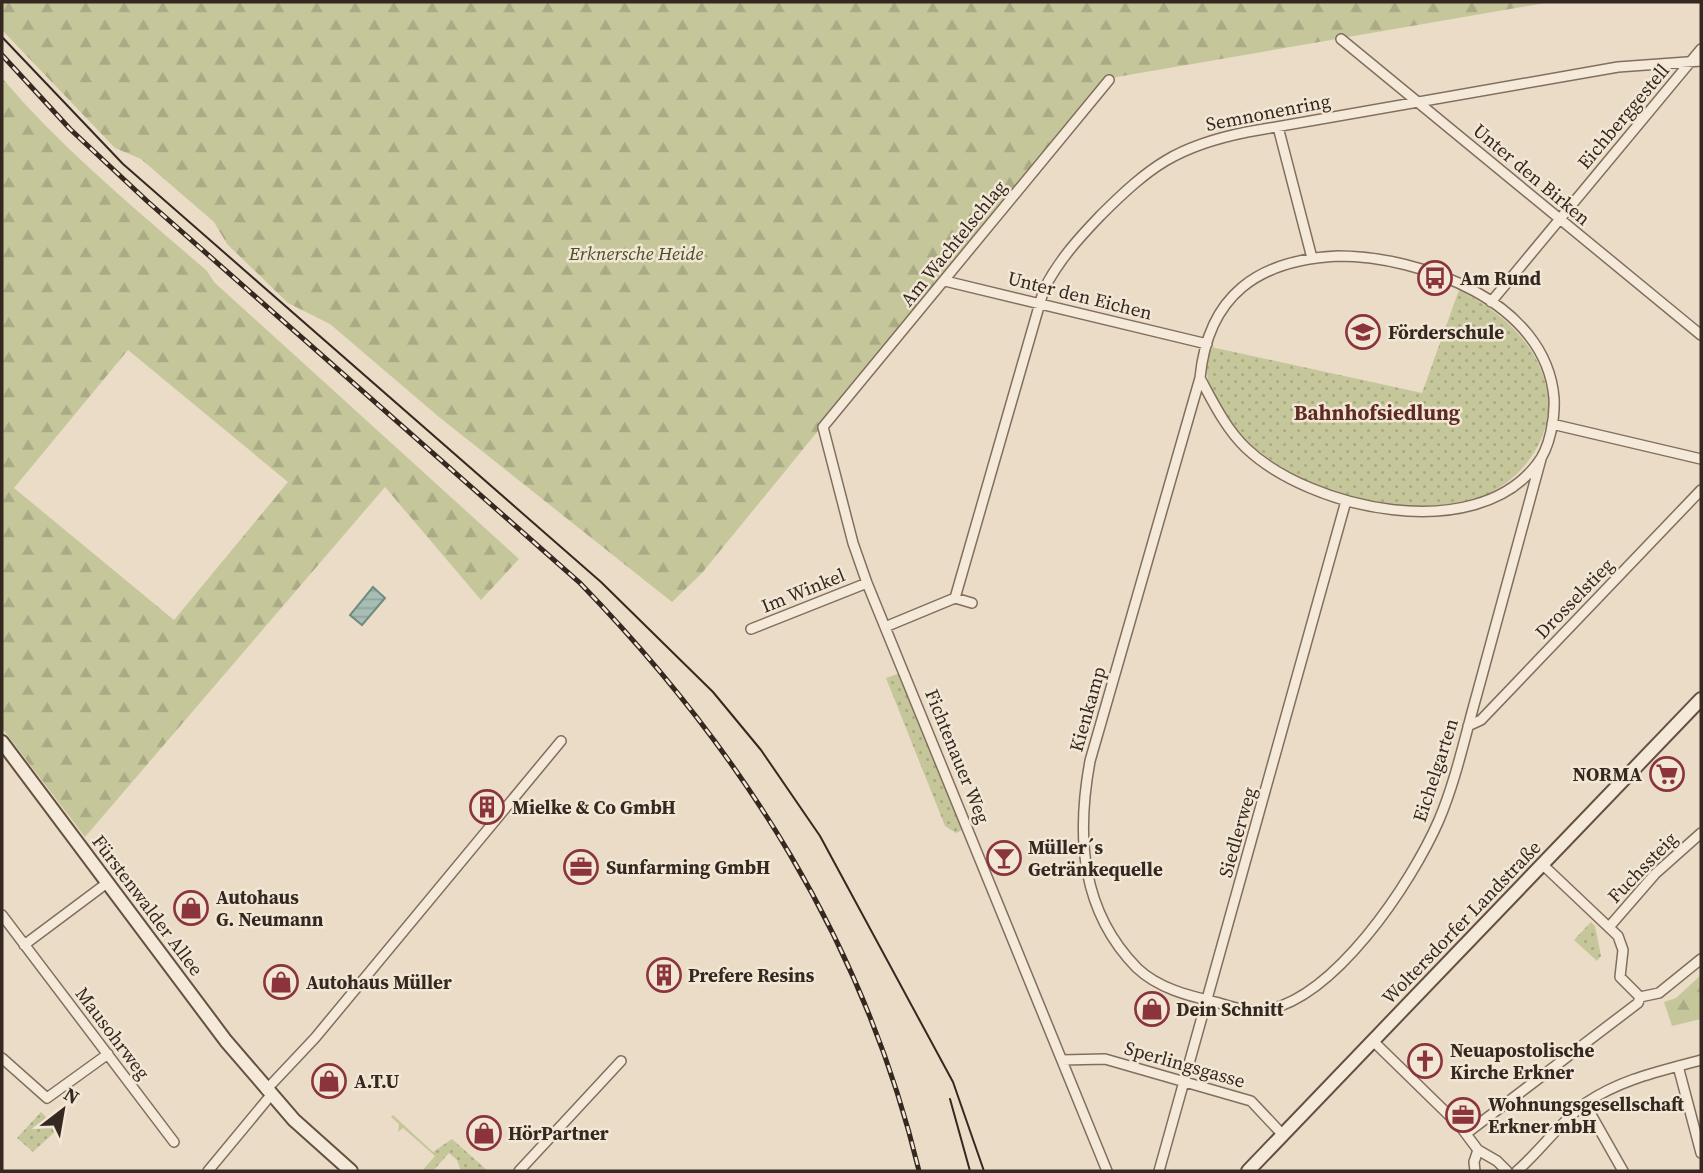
<svg xmlns="http://www.w3.org/2000/svg" width="1703" height="1173" viewBox="0 0 1703 1173" font-family="'Source Serif 4',serif">
  <defs>
    <pattern id="grass-dots" width="8" height="8" patternUnits="userSpaceOnUse" patternTransform="scale(1.75)"><rect width="8" height="8" fill="#c5c79b"/><path d="M2 2h.1M6 6h.1" fill="none" stroke="#aaab85" stroke-width="1.8" stroke-linecap="round"/></pattern>
    <pattern id="forest-firs" width="22" height="20" patternUnits="userSpaceOnUse" patternTransform="scale(1.75)"><rect width="22" height="20" fill="#c5c79b"/><path d="M5 1l3.5 6h-7zM16 11l3.5 6h-7z" fill="#aaab85"/></pattern>
    <pattern id="water-rules" width="6" height="5" patternUnits="userSpaceOnUse" patternTransform="scale(1.75)"><rect width="6" height="5" fill="#a7beb5"/><path d="M0 2.5h6" fill="none" stroke="#90a39b"/></pattern>
  </defs>
  <rect width="100%" height="100%" fill="#eadcc6"/>
  <path fill="url(#grass-dots)" d="M1459,290C1500,311 1538,343 1547,390C1551,411 1546,433 1535,451C1473,556 1277,499 1223,412C1216,400 1208,387 1207,373C1206,365 1209,355 1211,347L1422,393Z
    M900,673L964,829L956,833L945,826L886,678Z
    M1591,922L1595,926L1601,956L1597,961L1574,940Z
    M41,1112L58,1129L33,1152L17,1138Z
    M393,1115L433,1152L452,1139L488,1171H461L457,1160L449,1153L433,1171H422L435,1156L403,1128L398,1132L399,1124L391,1117Z"/>
  <path fill="url(#forest-firs)" fill-rule="evenodd" d="M2,2H1551L1105,79L702,573L672,602L439,417L330,324L288,303L227,244L214,222L141,159L115,148L2,30Z
    M2,78C62,149 137,210 207,271L214,282L519,559L481,600L385,487L85,837L2,728ZM128,350L288,482L174,620L14,488Z
    M1701,975V1019L1672,1026L1664,1002L1676,998Z"/>
  <path fill="url(#water-rules)" stroke="#6f8b82" stroke-width="2" d="M373,587L385,598L362,625L350,615Z"/>
  <g fill="none" stroke-linecap="round" stroke-linejoin="round">
    <g stroke="#836e5e" stroke-width="12">
      <path id="minor" d="M1341,39L1701,335
        M1278,127L1312,258
        M1338,256C1420,256 1546,301 1554,398C1555,418 1550,448 1537,464C1475,546 1310,509 1246,448C1226,429 1213,402 1200,378C1208,295 1258,260 1338,256Z
        M945,281L1207,344
        M1491,302L1701,49
        M1200,378L1090,761C1076,837 1081,911 1137,968C1159,989 1190,996 1219,1003C1232,1007 1246,1012 1260,1011C1333,1003 1412,882 1439,820C1456,780 1465,736 1477,694C1498,615 1520,537 1541,459
        M1552,424L1701,459
        M955,598L972,603
        M885,627L955,598L1044,289C1059,260 1078,239 1100,216C1150,166 1177,146 1247,132L1618,67L1701,61
        M751,629L867,583
        M1468,726L1481,720L1701,490
        M1543,865L1618,936L1623,950L1620,977L1640,997L1659,993L1701,959
        M2,915L174,1142
        M1609,927L1655,874L1701,833
        M24,945L107,883
        M1373,1041L1460,1126L1478,1150L1497,1161L1507,1171
        M2,1058L47,1098L108,1054
        M1062,1060L1105,1059L1251,1101L1283,1135
        M1678,1066L1701,1153
        M266,1090L315,1038L561,741
        M1585,1104L1623,1171
        M1467,1133L1638,1003L1640,997
        M208,1171L271,1095
        M519,1171L621,1061
        M1107,1171L867,583L853,543L823,427L1109,80
        M1159,1171L1346,501
        M1475,1171L1474,1162L1478,1150
        M1517,1171C1541,1150 1560,1122 1586,1103C1621,1079 1661,1071 1701,1060"/>
    </g>
    <g stroke="#655041" stroke-width="16">
      <path id="secondary" d="M2,742L226,1041L294,1120L351,1171
        M1248,1171L1701,699"/>
    </g>
    <use href="#minor" stroke="#f5ead9" stroke-width="9"/>
    <use href="#secondary" stroke="#f5ead9" stroke-width="12"/>
    <path stroke="#352820" stroke-width="2" d="M2,37L123,164L601,582L713,692L761,750L820,836L953,1082L984,1171
      M950,1099L970,1171"/>
    <g stroke="#352820" stroke-width="5">
      <path id="rail" d="M2,55L70,129L147,201L579,582C742,750 864,942 919,1171"/>
    </g>
    <use href="#rail" stroke="#f2e7d5" stroke-width="2.5" stroke-dasharray="8" stroke-linecap="butt"/>
  </g>
  <defs>
    <g id="bus-ring" transform="scale(1.75)"><circle r="9.5" fill="#f2e7d5" stroke="#8c343c" stroke-width="1.5"/><path d="M-5-6H5V4H4V6H2V4H-2V6H-4V4H-5ZM-3.5-4V0h7V-4ZM-3.5 1.2v1.5H-2V1.2ZM2 1.2v1.5H3.5V1.2Z" fill="#8c343c"/></g>
    <g id="school-ring" transform="scale(1.75)"><circle r="9.5" fill="#f2e7d5" stroke="#8c343c" stroke-width="1.5"/><path d="M0-5L7-2L0 1L-7-2ZM-4 1L0 2.5L4 1V4Q0 6-4 4Z" fill="#8c343c"/></g>
    <g id="supermarket-ring" transform="scale(1.75)"><circle r="9.5" fill="#f2e7d5" stroke="#8c343c" stroke-width="1.5"/><path d="M-6-5.5h2.5l.6 2H6L4.5 2H-2.5L-4.4-4H-6ZM-1.5 3.2a1.3 1.3 0 1 0 .1 0ZM3 3.2a1.3 1.3 0 1 0 .1 0Z" fill="#8c343c"/></g>
    <g id="building-ring" transform="scale(1.75)"><circle r="9.5" fill="#f2e7d5" stroke="#8c343c" stroke-width="1.5"/><path d="M-4-6H4V6H1V3H-1V6H-4ZM-2.5-4.3h1.7v1.8h-1.7ZM.8-4.3h1.7v1.8H.8ZM-2.5-1h1.7V.8h-1.7ZM.8-1h1.7V.8H.8Z" fill="#8c343c"/></g>
    <g id="bar-ring" transform="scale(1.75)"><circle r="9.5" fill="#f2e7d5" stroke="#8c343c" stroke-width="1.5"/><path d="M-6-5H6L.8 .8V4.5H3.5V6h-7V4.5H-.8V.8Z" fill="#8c343c"/></g>
    <g id="office-ring" transform="scale(1.75)"><circle r="9.5" fill="#f2e7d5" stroke="#8c343c" stroke-width="1.5"/><path d="M-6-3h4V-5.5h4V-3h4V5H-6ZM-1-4.5V-3h2v-1.5ZM-6 0V1H6V0Z" fill="#8c343c"/></g>
    <g id="shop-ring" transform="scale(1.75)"><circle r="9.5" fill="#f2e7d5" stroke="#8c343c" stroke-width="1.5"/><path d="M-5-2.5h2.3a2.7 3.5 0 0 1 5.4 0H5L5.5 6h-11ZM-1.5-2.5h3a1.5 2.3 0 0 0-3 0Z" fill="#8c343c"/></g>
    <g id="church-ring" transform="scale(1.75)"><circle r="9.5" fill="#f2e7d5" stroke="#8c343c" stroke-width="1.5"/><path d="M-1.2-6h2.4v3.5h3.3v2.4h-3.3V6h-2.4V-.1h-3.3v-2.4h3.3Z" fill="#8c343c"/></g>
  </defs>
  <g fill-rule="evenodd">
    <use href="#bus-ring" x="1435" y="278"/>
    <use href="#school-ring" x="1363" y="332"/>
    <use href="#supermarket-ring" x="1667" y="774"/>
    <use href="#building-ring" x="487" y="807"/>
    <use href="#bar-ring" x="1004" y="858"/>
    <use href="#office-ring" x="581" y="867"/>
    <use href="#shop-ring" x="191" y="908"/>
    <use href="#building-ring" x="664" y="975"/>
    <use href="#shop-ring" x="281" y="982"/>
    <use href="#shop-ring" x="1152" y="1009"/>
    <use href="#church-ring" x="1425" y="1061"/>
    <use href="#shop-ring" x="329" y="1081"/>
    <use href="#office-ring" x="1463" y="1115"/>
    <use href="#shop-ring" x="484" y="1133"/>
  </g>
  <g text-anchor="middle" stroke-width="5" stroke-linejoin="round" paint-order="stroke">
    <g font-size="19" fill="#352820" stroke="#f2e7d5">
      <text transform="translate(1268 112) rotate(-11)" y="7">Semnonenring</text>
      <text transform="translate(1623 116) rotate(-50)" y="7">Eichberggestell</text>
      <text transform="translate(1532 174) rotate(40)" y="7">Unter den Birken</text>
      <text transform="translate(953 243) rotate(-51)" y="7">Am Wachtelschlag</text>
      <text transform="translate(1080 295) rotate(14)" y="7">Unter den Eichen</text>
      <text transform="translate(803 590) rotate(-22)" y="7">Im Winkel</text>
      <text transform="translate(1574 598) rotate(-46)" y="7">Drosselstieg</text>
      <text transform="translate(1087 709) rotate(-74)" y="7">Kienkamp</text>
      <text transform="translate(958 756) rotate(68)" y="7">Fichtenauer Weg</text>
      <text transform="translate(1435 770) rotate(-72)" y="7">Eichelgarten</text>
      <text transform="translate(1237 832) rotate(-74)" y="7">Siedlerweg</text>
      <text transform="translate(1642 867) rotate(-46)" y="7">Fuchssteig</text>
      <text transform="translate(148 905) rotate(53)" y="7">Fürstenwalder Allee</text>
      <text transform="translate(1461 922) rotate(-46)" y="7">Woltersdorfer Landstraße</text>
      <text transform="translate(113 1033) rotate(53)" y="7">Mausohrweg</text>
      <text transform="translate(1185 1064) rotate(16)" y="7">Sperlingsgasse</text>
    </g>
    <g font-size="19" font-style="italic" fill="#494f29" stroke="#f2e7d5">
      <text x="636" y="260">Erknersche Heide</text>
    </g>
    <g font-size="19" font-weight="bold" fill="#352820" stroke="#f2e7d5" text-anchor="start">
      <text x="1460" y="285">Am Rund</text>
      <text x="1388" y="339">Förderschule</text>
      <text x="1642" y="781" text-anchor="end">NORMA</text>
      <text x="512" y="814">Mielke &amp; Co GmbH</text>
      <text x="1028" y="854">Müller´s<tspan x="1028" dy="22">Getränkequelle</tspan></text>
      <text x="606" y="874">Sunfarming GmbH</text>
      <text x="216" y="904">Autohaus<tspan x="216" dy="22">G. Neumann</tspan></text>
      <text x="688" y="982">Prefere Resins</text>
      <text x="306" y="989">Autohaus Müller</text>
      <text x="1176" y="1016">Dein Schnitt</text>
      <text x="1450" y="1057">Neuapostolische<tspan x="1450" dy="22">Kirche Erkner</tspan></text>
      <text x="354" y="1088">A.T.U</text>
      <text x="1488" y="1111">Wohnungsgesellschaft<tspan x="1488" dy="22">Erkner mbH</tspan></text>
      <text x="508" y="1140">HörPartner</text>
    </g>
    <g font-size="21" font-weight="bold" fill="#5d2b24" stroke="#f2e7d5">
      <text x="1377" y="420">Bahnhofsiedlung</text>
    </g>
  </g>
  <rect width="1703" height="1173" fill="none" stroke="#352820" stroke-width="7"/>
  <g transform="translate(63 1110) rotate(31)" stroke="#f2e7d5" stroke-width="5" paint-order="stroke">
  <path d="M0-5L12 26L0 18L-12 26Z" fill="#352820"/>
  <text y="-10" font-size="19" font-weight="bold" text-anchor="middle" fill="#352820">N</text>
  </g>
</svg>
